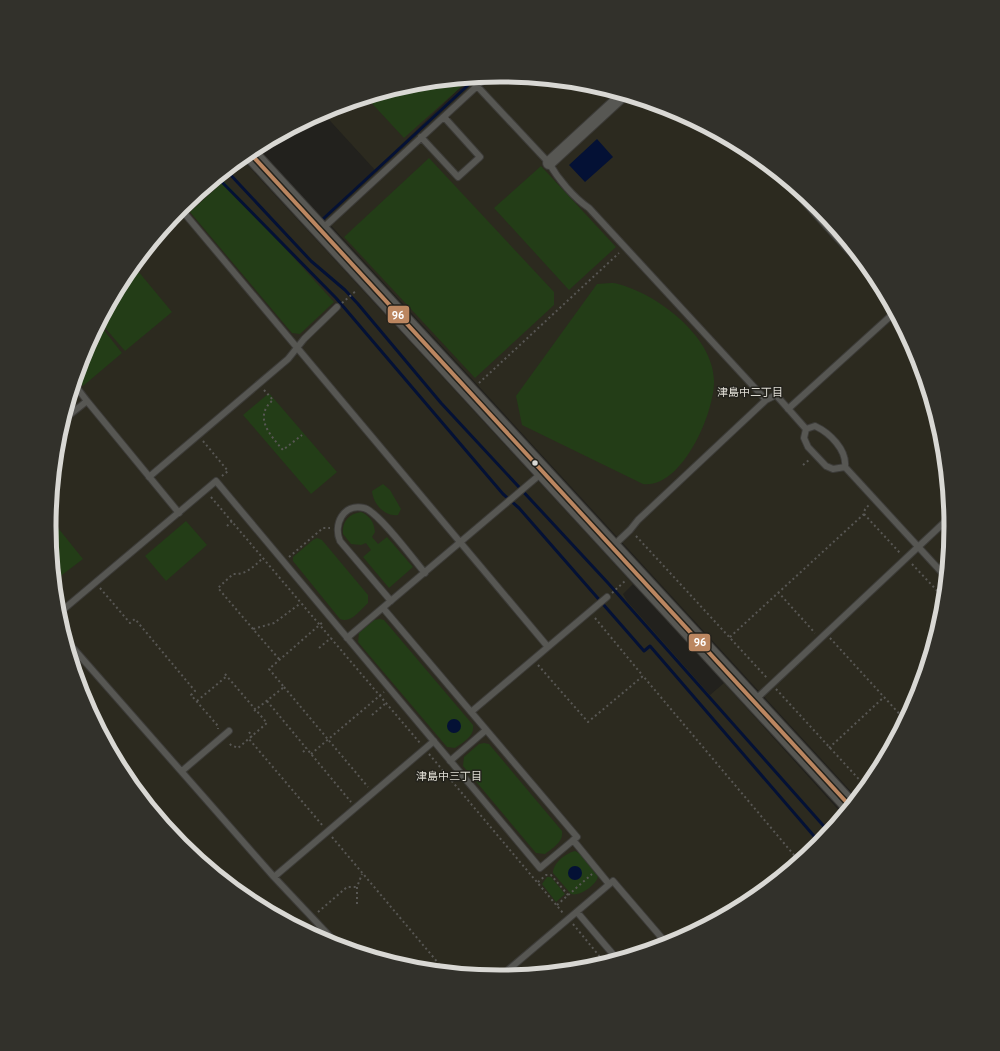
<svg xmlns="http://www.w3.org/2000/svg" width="1000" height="1051" viewBox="0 0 1000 1051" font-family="'PT Sans','Noto Sans JP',sans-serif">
  <rect width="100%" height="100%" fill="#22211d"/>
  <path fill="#2c2a1f" d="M500,75L588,83L673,109L751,151L819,207L875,275L917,353L942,438L951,526L942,614L917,698L875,776L857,798L325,219L478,77Z
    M471,77L375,170L322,112L412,83Z
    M241,158L633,584L623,594L627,601L710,695L724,683L843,815L819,845L750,901L672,942L588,968L500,976L412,968L327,942L249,900L181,844L125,776L83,698L58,613L49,525L58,437L83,353L125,275L181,206Z"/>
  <path fill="#233d17" d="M471,78L404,138L366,97L412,83Z
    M429,158L554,292V305L475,378L344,237Z
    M541,166L616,247L569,290L494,208Z
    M224,181L334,302L300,334L292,333L190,212Z
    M133,265L172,312L125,351L100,322L125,275Z
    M597,284C603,284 612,282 618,284C657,294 713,336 714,380C715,412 682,489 643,484L522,425L516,396Z
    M99,324L122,353L83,386L76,377L83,353Z
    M269,393L337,472L311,494L243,415Z
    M383,484L390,490L401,509L398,515C385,517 373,504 372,491Z
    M361,512C370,516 374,522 375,532L372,537L378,544L387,537L413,567L389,588L363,557L371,550L366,543L361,545L351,544L343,534C342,522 348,514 361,512Z
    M50,518L83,559L54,581L49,525Z
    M186,521L207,545L166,581L145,556Z
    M317,538L322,540L368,595V603C360,610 351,624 340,619L293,561V557L313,540Z
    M380,619L384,620L473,725C475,736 463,742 455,748L447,747L358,642L359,633L374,620Z
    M484,743L489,744L562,831C564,842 552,848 545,854L536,853L463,766L464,757L479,744Z
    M575,851C581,853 598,870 598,876C597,885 579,897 571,894L553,873C553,863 566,853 575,851Z
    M547,877H551L565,894L556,902L542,884Z"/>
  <path fill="#041135" d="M597,139L613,157L585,182L569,165Z
    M447 726a7 7 0 1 1 14 0a7 7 0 1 1-14 0Z
    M568 873a7 7 0 1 1 14 0a7 7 0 1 1-14 0Z"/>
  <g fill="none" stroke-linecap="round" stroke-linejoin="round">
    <path stroke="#041135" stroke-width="3" d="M226,170L311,261L345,290L358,304L441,403L608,583L829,832
      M217,177L336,298L503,494L519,508L644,651L650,646L820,843
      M323,219L477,77"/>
    <g stroke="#3c3b38" stroke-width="8">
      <path id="lane" d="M477,86L549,163C558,179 574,198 589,208L766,400
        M421,137L458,177L480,157L444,117
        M779,174L881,286
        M180,208L548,647
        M322,229L488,76
        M74,384L87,401
        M788,409L895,312
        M63,420L87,401L179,513
        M806,429L815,426C830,433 847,450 845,467
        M149,477L288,359L304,339L337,307
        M612,547L630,530L638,520L766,400L776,395L806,429L804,438L808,447L826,466L833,469L845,467L946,577
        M391,601L340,541C333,525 343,503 364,508C378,511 413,559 425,573
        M58,614L216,481L540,868L577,837L383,608
        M347,638L543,472
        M66,640L274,877L338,945
        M755,700L950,517
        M471,712L607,597
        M450,761L486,730
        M182,771L229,731
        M573,840L609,884
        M274,877L434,741
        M577,912L617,959
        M501,976L613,881L667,944"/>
    </g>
    <g stroke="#3c3b38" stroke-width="14">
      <path id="street" d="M549,163L624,94"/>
    </g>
    <g stroke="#3c3b38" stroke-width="19">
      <path id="secondary" d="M248,151L850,806"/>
    </g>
    <path stroke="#585754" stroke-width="2" stroke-dasharray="2 3" stroke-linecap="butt" d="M342,303L357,290
      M479,383L619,253
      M264,390L273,400C253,417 270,435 283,450L302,435
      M203,441L228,471L222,476
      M803,465L809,460
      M211,497L420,743
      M864,514L900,553
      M227,526L232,521
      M636,536L767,678
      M289,557L323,528H330
      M912,564L944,598
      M100,588L130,623L135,619L195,691L191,695L218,726V729
      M778,592L815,633
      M612,593L625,581
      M595,618L643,676
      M253,629L218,588L233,574C246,575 253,567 263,558
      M730,637L864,514L865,509L869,505
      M830,638L905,720
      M319,648L331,638
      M279,659L253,629L274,623L301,603
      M538,665L588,722L643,676L799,861
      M225,674L267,723L238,748L231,745L228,742
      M284,687L368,787
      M776,689L866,787
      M197,701L227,676
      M267,701L351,802
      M254,711L284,687L269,669L324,621
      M372,715L386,703
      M249,732L252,736L249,739L323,826
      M829,748L884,697
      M303,752L307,748
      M311,754L384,692
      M429,754L563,913
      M332,837L445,971
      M538,882L546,875H551L568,895
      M357,904V887L362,874
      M557,905L592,874
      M318,912L347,887H357
      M573,924L605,963
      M523,969L527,974"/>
    <use href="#lane" stroke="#575753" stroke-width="6"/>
    <use href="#street" stroke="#575753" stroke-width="12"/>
    <use href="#secondary" stroke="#575753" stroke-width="17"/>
    <g stroke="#23221c" stroke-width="7">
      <path id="bus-1" d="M248,151L850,806"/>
    </g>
    <use href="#bus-1" stroke="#bb8660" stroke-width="4"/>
  </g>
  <circle fill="#d9d8d4" stroke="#23221c" stroke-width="1.5" cx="535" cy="463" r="3.5"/>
  <g text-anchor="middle" stroke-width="3" stroke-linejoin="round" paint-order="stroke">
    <g font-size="11" fill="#dfddd4" stroke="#23221c">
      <text x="750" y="396">津島中二丁目</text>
      <text x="449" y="780">津島中三丁目</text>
    </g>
  </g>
  <path d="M0 0H1000V1051H0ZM56 526a444 444 0 1 1 888 0a444 444 0 1 1-888 0Z" fill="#32312b" fill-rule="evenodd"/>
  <path fill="none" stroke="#d9d8d4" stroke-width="5" d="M56 526a444 444 0 1 1 888 0a444 444 0 1 1-888 0Z"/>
  <g stroke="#23221c" stroke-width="1.5">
    <rect x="387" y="305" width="23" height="19" rx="4" fill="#bb8660"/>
    <rect x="688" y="633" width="23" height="19" rx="4" fill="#bb8660"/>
  </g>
  <g font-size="11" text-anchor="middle" font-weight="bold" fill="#fff">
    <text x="398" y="319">96</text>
    <text x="700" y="646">96</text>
  </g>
</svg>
